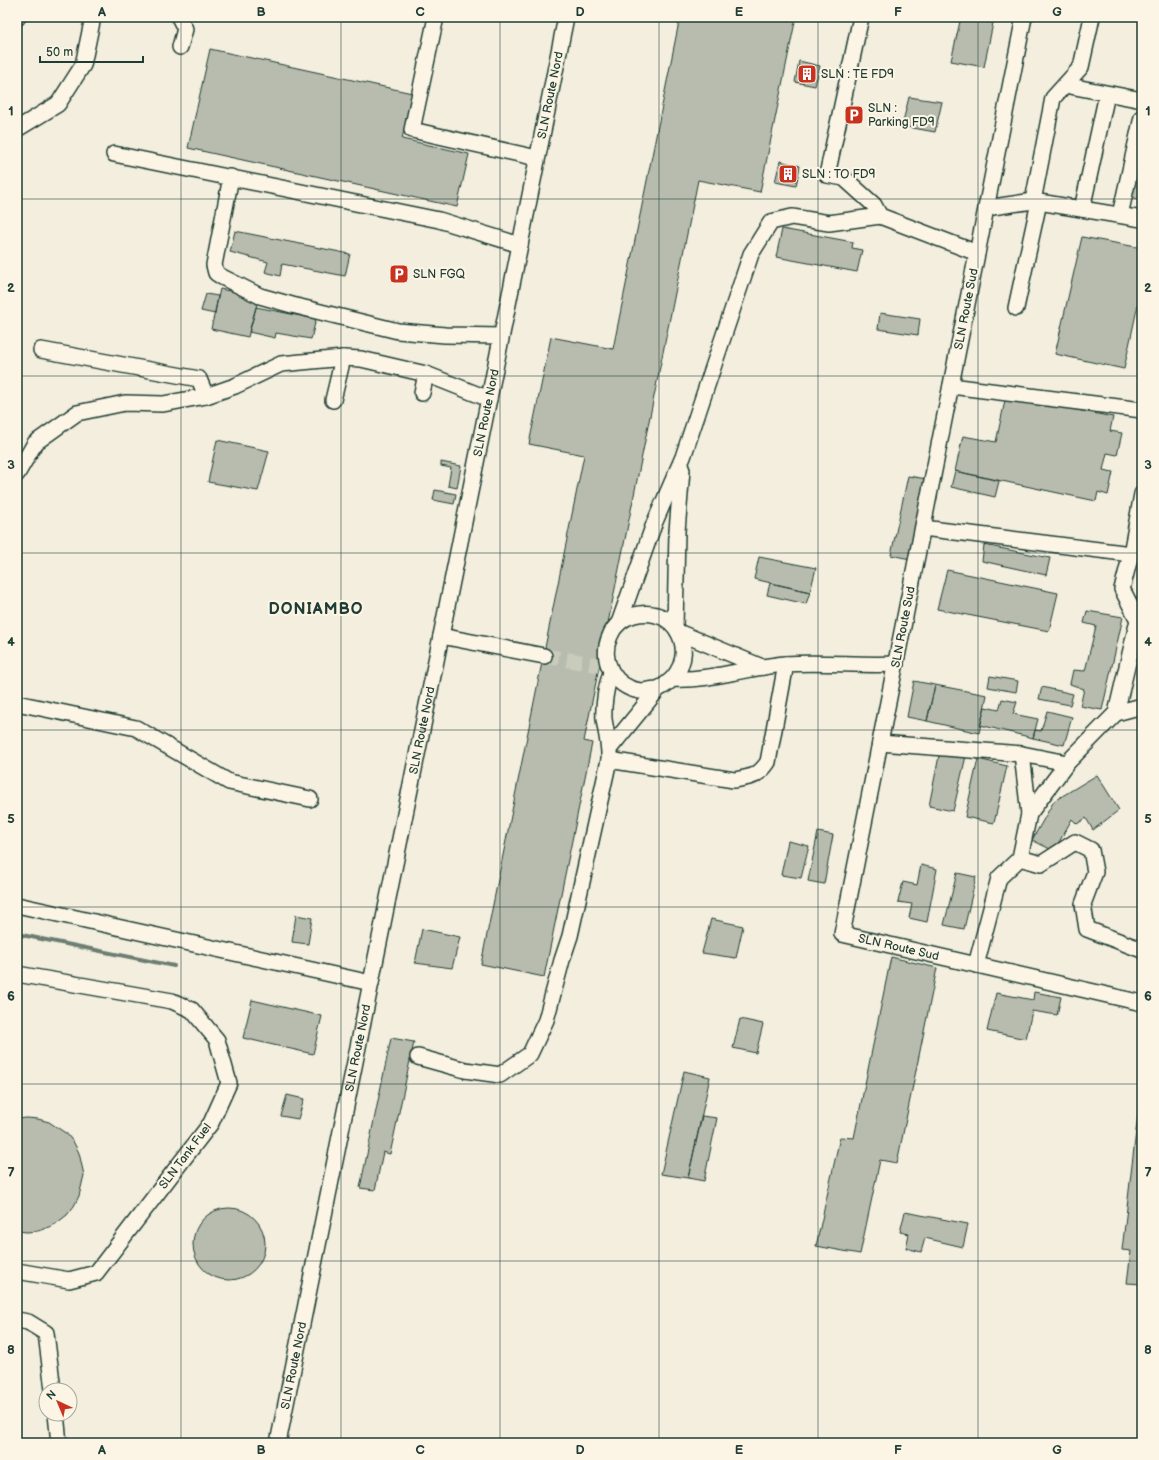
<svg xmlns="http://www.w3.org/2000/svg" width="1159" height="1460" viewBox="0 0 1159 1460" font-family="'Balsamiq Sans',sans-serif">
  <rect width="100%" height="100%" fill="#f3eede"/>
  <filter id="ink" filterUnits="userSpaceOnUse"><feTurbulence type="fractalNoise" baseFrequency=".025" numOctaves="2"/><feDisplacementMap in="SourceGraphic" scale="8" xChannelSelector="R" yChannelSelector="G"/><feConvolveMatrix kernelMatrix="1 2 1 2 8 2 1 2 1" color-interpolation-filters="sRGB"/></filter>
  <g filter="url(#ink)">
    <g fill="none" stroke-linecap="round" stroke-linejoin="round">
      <path stroke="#6c7d72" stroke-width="4" d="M17,934L174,966"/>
    </g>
    <path fill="#b8bcae" stroke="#1f3d34" d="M680,17H796L760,192L698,180L584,741L592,743L544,977L481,964L584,455L529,444L551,337L613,349Z
      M961,17L993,23L984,67L951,61Z
      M210,49L412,93L402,139L469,154L457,207L188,148Z
      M799,61L820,66L815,86L795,82Z
      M909,97L942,102L935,132L902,126Z
      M1142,147V200L1131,197Z
      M780,161L800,166L796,186L775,182Z
      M782,229L853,242L852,248L862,250L857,272L776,257Z
      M235,231L350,254L345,276L282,264L280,276L265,272L268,262L230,252Z
      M1082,237L1142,248V286L1124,369L1055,354Z
      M220,289L259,297L248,337L211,329Z
      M206,294L218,296L215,314L201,311Z
      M256,307L316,319L311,339L276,333L275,338L249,332Z
      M880,313L920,319L918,335L878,329Z
      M1006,396L1113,417L1110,431L1122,433L1117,455L1107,453L1103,470L1113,472L1108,495L1098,492L1096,501L955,471L963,436L996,442Z
      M217,440L269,451L258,491L208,482Z
      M441,462L461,466L457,488L448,486L451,468L441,466Z
      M955,471L999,481L995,497L951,487Z
      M908,476L927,479L910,559L891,555Z
      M435,490L456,494L454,504L433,500Z
      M984,545L1050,558L1046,575L982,561Z
      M759,557L816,568L810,592L754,579Z
      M947,570L1058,593L1049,631L937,609Z
      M770,583L810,592L806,604L767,595Z
      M1087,611L1123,617L1102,710L1080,706L1084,689L1070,684L1073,670L1085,671L1096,626L1084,623Z
      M990,676L1018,681L1016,692L988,687Z
      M914,681L935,685L927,721L907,717Z
      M935,685L987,695L979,733L927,721Z
      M1042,687L1073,694L1070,705L1039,699Z
      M1002,699L1017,702L1013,714L1038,719L1033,738L980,725L985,707L999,710Z
      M1047,711L1072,717L1064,745L1033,738L1035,730L1041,731Z
      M940,751L966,756L953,811L929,806Z
      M978,759L1007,766L994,823L965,817Z
      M1097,775L1119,810L1093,830L1086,818L1077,824L1072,819L1054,851L1032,840L1054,801Z
      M818,832L833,835L824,884L808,881Z
      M788,841L809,846L801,878L781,875Z
      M921,865L937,869L927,922L909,918L912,904L898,902L903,882L917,885Z
      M957,873L976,877L964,929L944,925Z
      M296,915L312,918L308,944L292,942Z
      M711,919L743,926L736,958L702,953Z
      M422,929L460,937L452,968L415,963Z
      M891,957L937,968L897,1163L880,1160L860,1254L816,1246L840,1137L854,1138Z
      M1034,992L1061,997L1057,1015L1032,1011L1026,1039L987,1031L996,993L1033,1000Z
      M252,1000L322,1016L313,1054L243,1038Z
      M740,1019L763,1024L756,1053L733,1048Z
      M391,1038L414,1042L390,1154L383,1152L375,1190L360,1188Z
      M684,1071L710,1077L688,1178L661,1174Z
      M287,1095L304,1099L298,1119L281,1116Z
      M1140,1097H1142V1284L1127,1283L1131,1251L1122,1250Z
      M702,1116L717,1118L704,1181L688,1178Z
      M27,1118L38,1119L49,1122L67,1134L74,1143L79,1153L84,1175L79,1196L74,1206L67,1215L58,1222L49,1227L38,1231L27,1232L17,1231V1119Z
      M193 1244a36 36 0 1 1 72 0a36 36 0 1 1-72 0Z
      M905,1212L968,1224L963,1247L925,1238L921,1252L906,1248L909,1234L900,1232Z"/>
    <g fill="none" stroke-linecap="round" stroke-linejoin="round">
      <path stroke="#c9cbbc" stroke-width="15" stroke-dasharray="15 8" stroke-linecap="butt" d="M544,656L599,665"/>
      <g stroke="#1f3d34" stroke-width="18">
        <g id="minor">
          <path d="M179,17L185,29L180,47"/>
          <path d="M436,17L412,130L537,158"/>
          <path d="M861,17L827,175L844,178L874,205L880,216L977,253"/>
          <path id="s1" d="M1024,17L842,934L1142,1003"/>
          <path d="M17,18L18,17"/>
          <path d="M1065,85L1142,100"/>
          <path d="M17,129L58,104L83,65L93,17"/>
          <path d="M114,154L439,220L520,245"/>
          <path d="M231,177L214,265L216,273L222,277L260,296L292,305L398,331L445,335L501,336"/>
          <path d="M1033,201L1053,98L1081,67L1092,17"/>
          <path d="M986,208L1033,201L1142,219"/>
          <path d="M1082,209L1107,94"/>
          <path d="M1120,215L1142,117"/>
          <path d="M1016,308L1039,202"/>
          <path d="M41,350L199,379L206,396"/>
          <path d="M951,386L1142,410"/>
          <path d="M422,393L426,374"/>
          <path d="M333,400L343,358"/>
          <path d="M17,474L35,443L77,413L125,403L163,404L206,396L235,386L281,364L343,358L361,359L426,374L489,399"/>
          <path d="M923,528L1131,554"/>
          <path d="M619,623L654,524L683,457L751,254L771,222L792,217L829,223L880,216"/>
          <path d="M675,627L677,531L682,470"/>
          <path d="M678,632L762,667"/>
          <path d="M441,636L544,656"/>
          <path d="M673,679C711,681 748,667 785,664C822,661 859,666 896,664"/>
          <path d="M17,703L136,728L229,782L310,799"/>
          <path d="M1116,713L1142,706"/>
          <path d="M880,743L1022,754L1067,763L1116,713L1138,620L1122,589L1131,554L1142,494"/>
          <path d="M610,748L658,689C704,666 682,603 634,615C623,618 614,626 610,636C599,660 614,687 640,691C645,691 653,689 658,689"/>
          <path d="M1022,754L1029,814"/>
          <path d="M609,760L734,780C751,777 758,777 768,762L786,664"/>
          <path d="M1020,858L1041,864L1075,842L1091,850L1095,872L1083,904L1087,929L1142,950"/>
          <path d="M17,905L371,983"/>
          <path d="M976,965L999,878L1020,858L1029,814L1067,763"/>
          <path d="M17,974L172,1001L192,1010L217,1040L229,1083L211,1123L96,1273L69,1280L17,1271"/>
          <path d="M418,1057L465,1070L500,1075L530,1054L546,1020L562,960L570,936L609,760C610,746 606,733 604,719C603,706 606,686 611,673"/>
          <path d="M17,1320L28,1322L46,1333L53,1390"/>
          <path d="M56,1414L59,1443"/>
          <path id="s2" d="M278,1443L566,17"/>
        </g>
      </g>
      <use href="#minor" stroke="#fcf5e5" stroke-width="15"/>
    </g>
  </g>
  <path fill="none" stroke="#1f3d34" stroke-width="1" stroke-opacity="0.55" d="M181,17V1443M341,17V1443M500,17V1443M659,17V1443M818,17V1443M978,17V1443M17,199H1142M17,376H1142M17,553H1142M17,730H1142M17,907H1142M17,1084H1142M17,1261H1142"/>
  <defs>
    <g id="building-square" transform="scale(1)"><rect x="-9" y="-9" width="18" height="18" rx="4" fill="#c8321e" stroke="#fcf5e5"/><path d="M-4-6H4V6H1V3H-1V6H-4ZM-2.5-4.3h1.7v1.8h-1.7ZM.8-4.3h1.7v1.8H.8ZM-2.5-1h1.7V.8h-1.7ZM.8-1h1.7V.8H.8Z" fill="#fff"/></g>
    <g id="parking-square" transform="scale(1)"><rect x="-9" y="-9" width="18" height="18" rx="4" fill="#c8321e" stroke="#fcf5e5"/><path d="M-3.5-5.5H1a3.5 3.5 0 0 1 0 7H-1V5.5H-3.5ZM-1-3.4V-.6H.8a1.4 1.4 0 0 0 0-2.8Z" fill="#fff"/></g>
  </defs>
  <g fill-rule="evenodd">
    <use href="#building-square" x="807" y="74"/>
    <use href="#parking-square" x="854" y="115"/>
    <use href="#building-square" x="788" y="174"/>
    <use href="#parking-square" x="399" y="274"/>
  </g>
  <g text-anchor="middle" stroke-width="4" stroke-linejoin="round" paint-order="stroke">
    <g font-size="12" fill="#1f3d34" stroke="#fcf5e5" text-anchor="start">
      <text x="821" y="78">SLN : TE FD9</text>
      <text x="868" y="112">SLN :<tspan x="868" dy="14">Parking FD9</tspan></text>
      <text x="802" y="178">SLN : TO FD9</text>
      <text x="413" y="278">SLN FGQ</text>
    </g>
    <g font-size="12" fill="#1f3d34" stroke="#fcf5e5">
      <text dy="4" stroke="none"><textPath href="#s2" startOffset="1375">SLN Route Nord</textPath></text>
      <text transform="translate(966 309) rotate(-79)" y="4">SLN Route Sud</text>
      <text dy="4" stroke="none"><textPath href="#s2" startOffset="1051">SLN Route Nord</textPath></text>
      <text transform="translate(903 627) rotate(-79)" y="4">SLN Route Sud</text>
      <text dy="4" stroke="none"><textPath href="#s2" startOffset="727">SLN Route Nord</textPath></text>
      <text dy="4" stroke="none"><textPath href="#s1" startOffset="993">SLN Route Sud</textPath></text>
      <text dy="4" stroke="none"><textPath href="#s2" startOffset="403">SLN Route Nord</textPath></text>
      <text transform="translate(185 1156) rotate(-53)" y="4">SLN Tank Fuel</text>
      <text dy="4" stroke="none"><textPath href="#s2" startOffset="79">SLN Route Nord</textPath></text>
    </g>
    <g font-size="16" font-weight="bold" letter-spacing="1" fill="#1f3d34" stroke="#fcf5e5">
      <text x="316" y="614">DONIAMBO</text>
    </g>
  </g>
  <rect width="1159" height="1460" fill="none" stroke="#fcf5e5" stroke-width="44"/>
  <g transform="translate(58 1402) rotate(316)"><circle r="19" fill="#fcf5e5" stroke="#a4ab9e"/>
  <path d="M0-3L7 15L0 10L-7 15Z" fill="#c8321e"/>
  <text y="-6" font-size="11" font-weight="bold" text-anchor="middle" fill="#1f3d34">N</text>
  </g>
  <path d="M40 56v6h103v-6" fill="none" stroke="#1f3d34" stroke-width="2"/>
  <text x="46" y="56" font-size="12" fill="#1f3d34" stroke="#fcf5e5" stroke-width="3" paint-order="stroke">50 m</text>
  <rect x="22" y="22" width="1115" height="1416" fill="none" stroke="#1f3d34" stroke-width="1.5"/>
  <g font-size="13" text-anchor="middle" font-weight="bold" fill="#1f3d34">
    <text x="102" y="16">A</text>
    <text x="261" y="16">B</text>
    <text x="420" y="16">C</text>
    <text x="580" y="16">D</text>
    <text x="739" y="16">E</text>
    <text x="898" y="16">F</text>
    <text x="1057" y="16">G</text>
    <text x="11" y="115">1</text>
    <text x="1148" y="115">1</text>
    <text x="11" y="292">2</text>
    <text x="1148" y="292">2</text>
    <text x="11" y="469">3</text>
    <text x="1148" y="469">3</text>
    <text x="11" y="646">4</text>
    <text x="1148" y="646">4</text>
    <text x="11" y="823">5</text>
    <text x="1148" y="823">5</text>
    <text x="11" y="1000">6</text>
    <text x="1148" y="1000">6</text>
    <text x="11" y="1177">7</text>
    <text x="1148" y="1177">7</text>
    <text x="11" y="1354">8</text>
    <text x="1148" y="1354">8</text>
    <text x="102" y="1454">A</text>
    <text x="261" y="1454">B</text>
    <text x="420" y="1454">C</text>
    <text x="580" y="1454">D</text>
    <text x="739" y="1454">E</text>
    <text x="898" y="1454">F</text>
    <text x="1057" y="1454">G</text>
  </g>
</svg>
